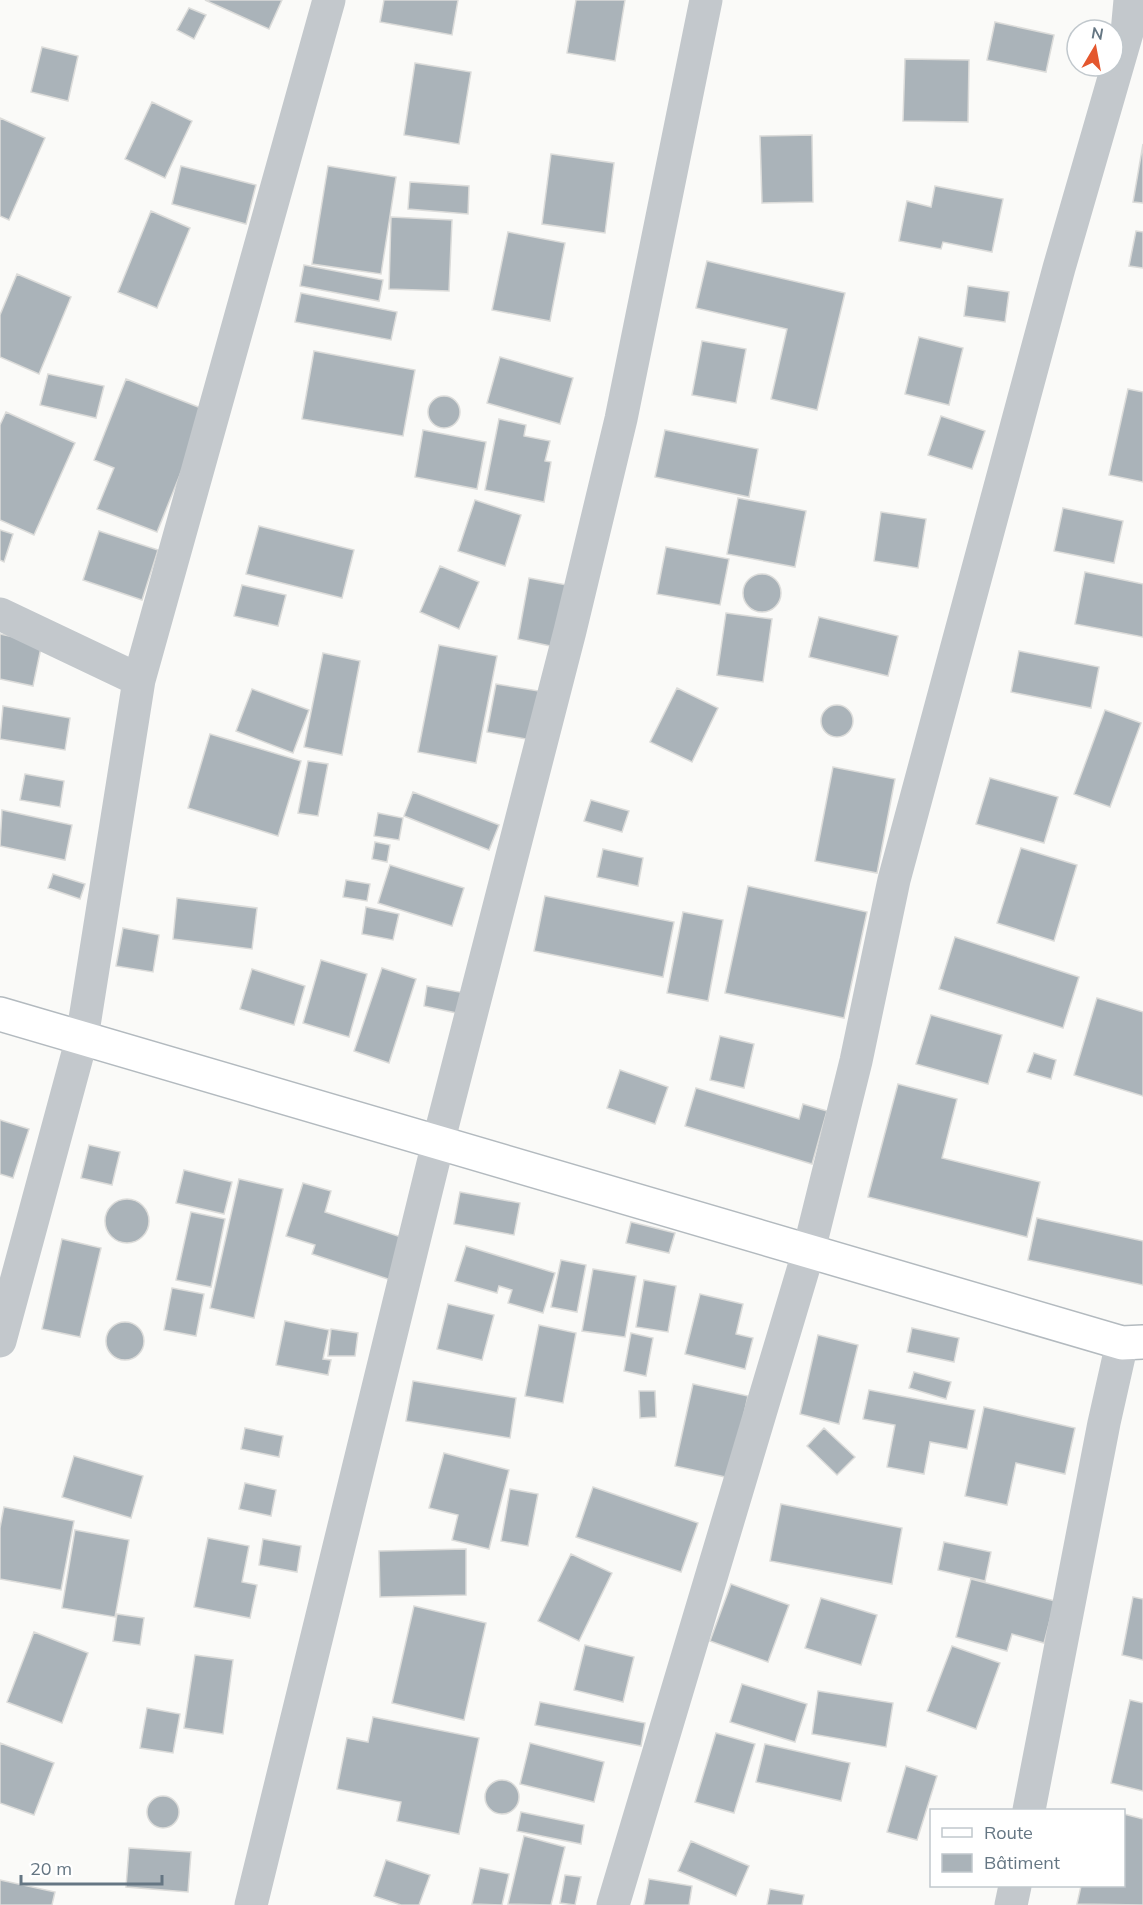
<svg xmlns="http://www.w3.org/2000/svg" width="1143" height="1905" viewBox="0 0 1143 1905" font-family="Mulish,sans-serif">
  <rect width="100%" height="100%" fill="#fafaf8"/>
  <path fill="#aab3b9" stroke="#dcdcda" stroke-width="1.5" d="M205,0H282L269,29Z
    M384,0H458L452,35L380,22Z
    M576,0H625L615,61L567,53Z
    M189,8L206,15L194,39L177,30Z
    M995,22L1054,35L1046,72L987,60Z
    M42,47L78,56L68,101L31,92Z
    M905,59L969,60L968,122L903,121Z
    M415,63L471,72L459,144L404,135Z
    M152,102L192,121L165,178L125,159Z
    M0,118L45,138L9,220L0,216Z
    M812,135L813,202L762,203L760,136Z
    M1143,144V203L1133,202Z
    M551,154L614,163L605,233L542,224Z
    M181,166L256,185L246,224L172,204Z
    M328,166L396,177L381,274L312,264Z
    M410,182L469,186L468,214L408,209Z
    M935,186L1003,199L992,252L943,242L941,249L899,241L907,201L931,207Z
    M151,211L190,228L157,308L118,292Z
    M391,217L452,220L449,291L389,289Z
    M1136,231L1143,232V268L1129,266Z
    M508,232L565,243L550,321L492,310Z
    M707,261L845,293L817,410L771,399L787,329L696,308Z
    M304,265L383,280L379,301L300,286Z
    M17,274L71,297L39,374L0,357V315Z
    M968,286L1009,292L1005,322L964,316Z
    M301,293L397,312L391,340L295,322Z
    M919,337L963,348L949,405L905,394Z
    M702,341L746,349L736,403L692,395Z
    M314,351L415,370L403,436L302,419Z
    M500,357L573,378L560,424L487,403Z
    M48,374L104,386L96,418L40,405Z
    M126,379L206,410L157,532L97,509L114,468L94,460Z
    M1128,389L1143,392V482L1109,475Z
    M428 412a16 16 0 1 1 32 0a16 16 0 1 1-32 0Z
    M6,412L75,443L34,535L0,520V425Z
    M941,416L985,431L972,469L928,455Z
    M499,419L526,425L524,436L550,441L545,461L551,462L544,502L485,490Z
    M423,430L486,442L477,489L415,477Z
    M665,430L758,449L749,497L655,477Z
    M738,498L806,511L795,567L727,554Z
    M475,500L521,515L505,566L458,551Z
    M1063,508L1123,521L1114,563L1054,551Z
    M881,512L926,519L918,568L874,561Z
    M259,526L354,550L342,598L246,574Z
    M0,530L13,534L4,562L0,560Z
    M99,531L158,550L142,600L83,580Z
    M666,547L729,559L720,605L657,594Z
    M440,566L479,582L459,629L420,612Z
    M1085,572L1143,584V637L1075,624Z
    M743 593a19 19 0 1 1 38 0a19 19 0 1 1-38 0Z
    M529,578L567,585L555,647L518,639Z
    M242,585L286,595L278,626L234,616Z
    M726,613L772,619L763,682L717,675Z
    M819,617L898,636L888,676L809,657Z
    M0,634L42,643L33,686L0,679Z
    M439,645L497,656L476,763L418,752Z
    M1019,651L1099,667L1091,708L1011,692Z
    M323,653L360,661L342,755L304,747Z
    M496,684L545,692L537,741L487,732Z
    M677,688L718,708L692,762L650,742Z
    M252,689L309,710L293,753L236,731Z
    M821 721a16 16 0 1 1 32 0a16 16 0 1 1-32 0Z
    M3,706L70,718L65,750L0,739Z
    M1105,710L1141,723L1110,807L1074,794Z
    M210,734L301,761L278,836L188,808Z
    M308,761L328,764L318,816L298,813Z
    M833,767L895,779L877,873L815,861Z
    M25,774L64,781L60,807L20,800Z
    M990,778L1058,797L1044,843L976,824Z
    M413,792L499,825L489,850L404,816Z
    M591,800L629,811L622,832L584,821Z
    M2,810L72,825L65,860L0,846Z
    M378,813L403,818L399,840L374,836Z
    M375,842L390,845L387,862L372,859Z
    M1021,848L1077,865L1054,941L997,923Z
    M603,849L643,858L638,886L597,877Z
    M390,865L464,888L452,926L378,903Z
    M53,874L85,884L80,899L48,888Z
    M346,880L370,884L367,901L343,897Z
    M748,886L867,912L844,1018L725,993Z
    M545,896L674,922L663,977L534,951Z
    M177,898L257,908L252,949L173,939Z
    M366,907L399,914L393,940L362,934Z
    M683,912L723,920L708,1001L667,993Z
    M123,928L159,935L153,972L116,966Z
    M955,937L1079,977L1063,1028L939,989Z
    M321,960L367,974L349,1037L303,1023Z
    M382,968L416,979L389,1063L354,1051Z
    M252,969L305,986L294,1025L240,1009Z
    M427,986L465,993L461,1014L424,1006Z
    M1097,998L1143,1012V1096L1074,1075Z
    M931,1015L1002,1035L988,1084L916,1064Z
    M720,1036L754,1044L744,1088L710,1080Z
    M1034,1053L1056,1060L1051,1079L1027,1072Z
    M620,1070L668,1087L655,1124L607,1108Z
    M898,1084L957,1099L942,1158L1040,1182L1027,1237L868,1197Z
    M696,1088L799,1119L803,1104L827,1111L812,1164L685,1126Z
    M0,1120L29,1129L13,1178L0,1174Z
    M89,1145L120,1152L112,1185L81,1178Z
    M184,1170L232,1182L224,1214L176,1203Z
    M239,1179L283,1189L254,1318L210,1308Z
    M303,1183L331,1191L325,1212L404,1238L391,1280L312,1254L315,1245L286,1236Z
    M460,1192L520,1203L514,1235L454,1224Z
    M105 1221a22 22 0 1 1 44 0a22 22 0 1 1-44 0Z
    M191,1212L225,1219L211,1287L176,1280Z
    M1037,1218L1143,1241V1285L1028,1260Z
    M631,1222L675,1233L669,1253L626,1243Z
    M62,1239L101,1248L80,1337L42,1329Z
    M466,1246L555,1273L543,1313L508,1303L512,1290L499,1286L497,1293L455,1281Z
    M561,1260L586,1265L577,1312L551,1307Z
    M593,1269L636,1276L625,1337L582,1331Z
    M644,1280L676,1286L668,1332L636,1327Z
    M172,1288L204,1294L196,1336L164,1330Z
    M700,1294L743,1304L736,1334L753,1338L745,1369L685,1354Z
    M448,1304L494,1315L482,1360L437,1349Z
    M285,1321L329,1330L323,1359L331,1360L328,1375L276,1365Z
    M106 1341a19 19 0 1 1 38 0a19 19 0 1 1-38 0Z
    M539,1325L576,1333L563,1403L525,1396Z
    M912,1328L959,1338L954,1362L907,1352Z
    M331,1329L358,1333L355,1356H328Z
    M631,1333L653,1338L646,1376L624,1371Z
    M818,1335L858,1345L839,1424L800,1414Z
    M914,1372L951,1382L946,1399L909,1388Z
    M413,1381L516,1398L510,1438L406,1421Z
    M693,1384L748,1396L730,1478L675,1466Z
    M869,1390L975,1410L967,1449L930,1442L924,1474L887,1467L895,1425L863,1419Z
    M639,1391H655L656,1417L640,1418Z
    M984,1407L1075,1428L1065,1474L1016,1463L1007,1505L965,1496Z
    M245,1428L283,1436L279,1457L241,1449Z
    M824,1428L855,1457L837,1475L807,1446Z
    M444,1453L509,1470L489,1549L452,1540L458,1515L429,1508Z
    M74,1456L143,1476L131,1518L62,1497Z
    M245,1483L276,1490L271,1516L239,1509Z
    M593,1487L698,1523L681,1572L576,1537Z
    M510,1489L538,1494L528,1546L501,1541Z
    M781,1504L902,1528L892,1584L770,1561Z
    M4,1507L74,1521L61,1590L0,1579V1528Z
    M75,1530L129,1540L115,1617L62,1608Z
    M208,1538L249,1546L242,1582L257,1585L250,1618L194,1607Z
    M263,1539L301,1546L297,1572L259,1565Z
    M944,1542L991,1552L985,1581L938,1570Z
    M466,1549V1595L380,1597L379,1551Z
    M571,1554L612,1573L579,1641L538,1621Z
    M971,1579L1055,1601L1044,1643L1012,1634L1007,1651L956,1637Z
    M731,1584L789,1605L768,1662L710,1641Z
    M1133,1597L1143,1599V1660L1122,1655Z
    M821,1598L877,1615L861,1665L805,1648Z
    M414,1606L486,1623L464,1720L392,1703Z
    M117,1614L144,1618L140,1645L113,1641Z
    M34,1632L88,1653L62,1723L7,1702Z
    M585,1645L634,1657L623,1702L574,1690Z
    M952,1646L1000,1663L976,1729L927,1711Z
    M195,1655L233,1660L223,1734L184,1728Z
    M742,1684L807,1704L795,1742L730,1722Z
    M818,1691L893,1703L886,1747L812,1734Z
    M1130,1700L1143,1703V1791L1111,1783Z
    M540,1702L645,1723L641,1746L535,1725Z
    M147,1708L180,1714L173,1753L140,1748Z
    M373,1717L479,1738L459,1834L397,1821L401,1802L337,1789L347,1738L368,1742Z
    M716,1733L755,1744L734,1813L695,1802Z
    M0,1743L54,1763L34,1815L0,1803Z
    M530,1743L604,1762L594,1802L520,1784Z
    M765,1744L850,1763L841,1801L756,1782Z
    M906,1766L937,1776L917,1840L887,1832Z
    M485 1797a17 17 0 1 1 34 0a17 17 0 1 1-34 0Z
    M147 1812a16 16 0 1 1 32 0a16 16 0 1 1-32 0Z
    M521,1812L584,1825L581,1844L517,1831Z
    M1124,1814L1143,1819V1905L1077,1904L1081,1886H1124Z
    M524,1836L565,1847L551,1905L508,1904Z
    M691,1841L749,1866L736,1896L678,1871Z
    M129,1848L191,1852L188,1892L126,1887Z
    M386,1860L430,1875L419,1905H401L374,1896Z
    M480,1868L509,1874L502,1905L472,1904Z
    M565,1875L581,1877L575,1905L560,1903Z
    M649,1879L692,1886L689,1905H644Z
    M0,1880L55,1892L52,1905H0Z
    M770,1889L804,1895L802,1905H767Z"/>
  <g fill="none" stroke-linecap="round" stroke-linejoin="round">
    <g stroke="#b3babf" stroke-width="36">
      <path id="secondary" d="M0,1014L1122,1343L1143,1342"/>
    </g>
    <path stroke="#c3c8cc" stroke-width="33" d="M0,614L139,680
      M0,1341L82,1038L139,680L329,0
      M1029,1810L1104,1423L1122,1343
      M251,1905L438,1143L570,631L621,419L706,0
      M613,1905L809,1250L856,1061L894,880L1059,268L1127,33L1130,0
      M1011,1905L1015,1886"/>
    <use href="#secondary" stroke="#fff" stroke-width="33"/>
  </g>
  <rect x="930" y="1809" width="195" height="78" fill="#ffffff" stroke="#c1c8cd" stroke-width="1.5"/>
  <rect x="942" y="1828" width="30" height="9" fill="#ffffff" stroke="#c1c8cd" stroke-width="1.5"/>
  <text x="984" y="1839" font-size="18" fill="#657683">Route</text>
  <rect x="942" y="1854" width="30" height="18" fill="#aab3b9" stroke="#c1c8cd" stroke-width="1.5"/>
  <text x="984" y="1869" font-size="18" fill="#657683">Bâtiment</text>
  <g transform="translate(1095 48) rotate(10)"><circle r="28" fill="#ffffff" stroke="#c1c8cd" stroke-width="1.5"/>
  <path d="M0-4.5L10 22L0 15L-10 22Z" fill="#e4572e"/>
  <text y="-9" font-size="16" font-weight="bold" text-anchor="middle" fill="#657683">N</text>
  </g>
  <path d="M21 1875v9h141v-9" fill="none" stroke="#657683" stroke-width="3"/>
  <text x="30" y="1875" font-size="18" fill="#657683" stroke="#ffffff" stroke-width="4.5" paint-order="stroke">20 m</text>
</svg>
